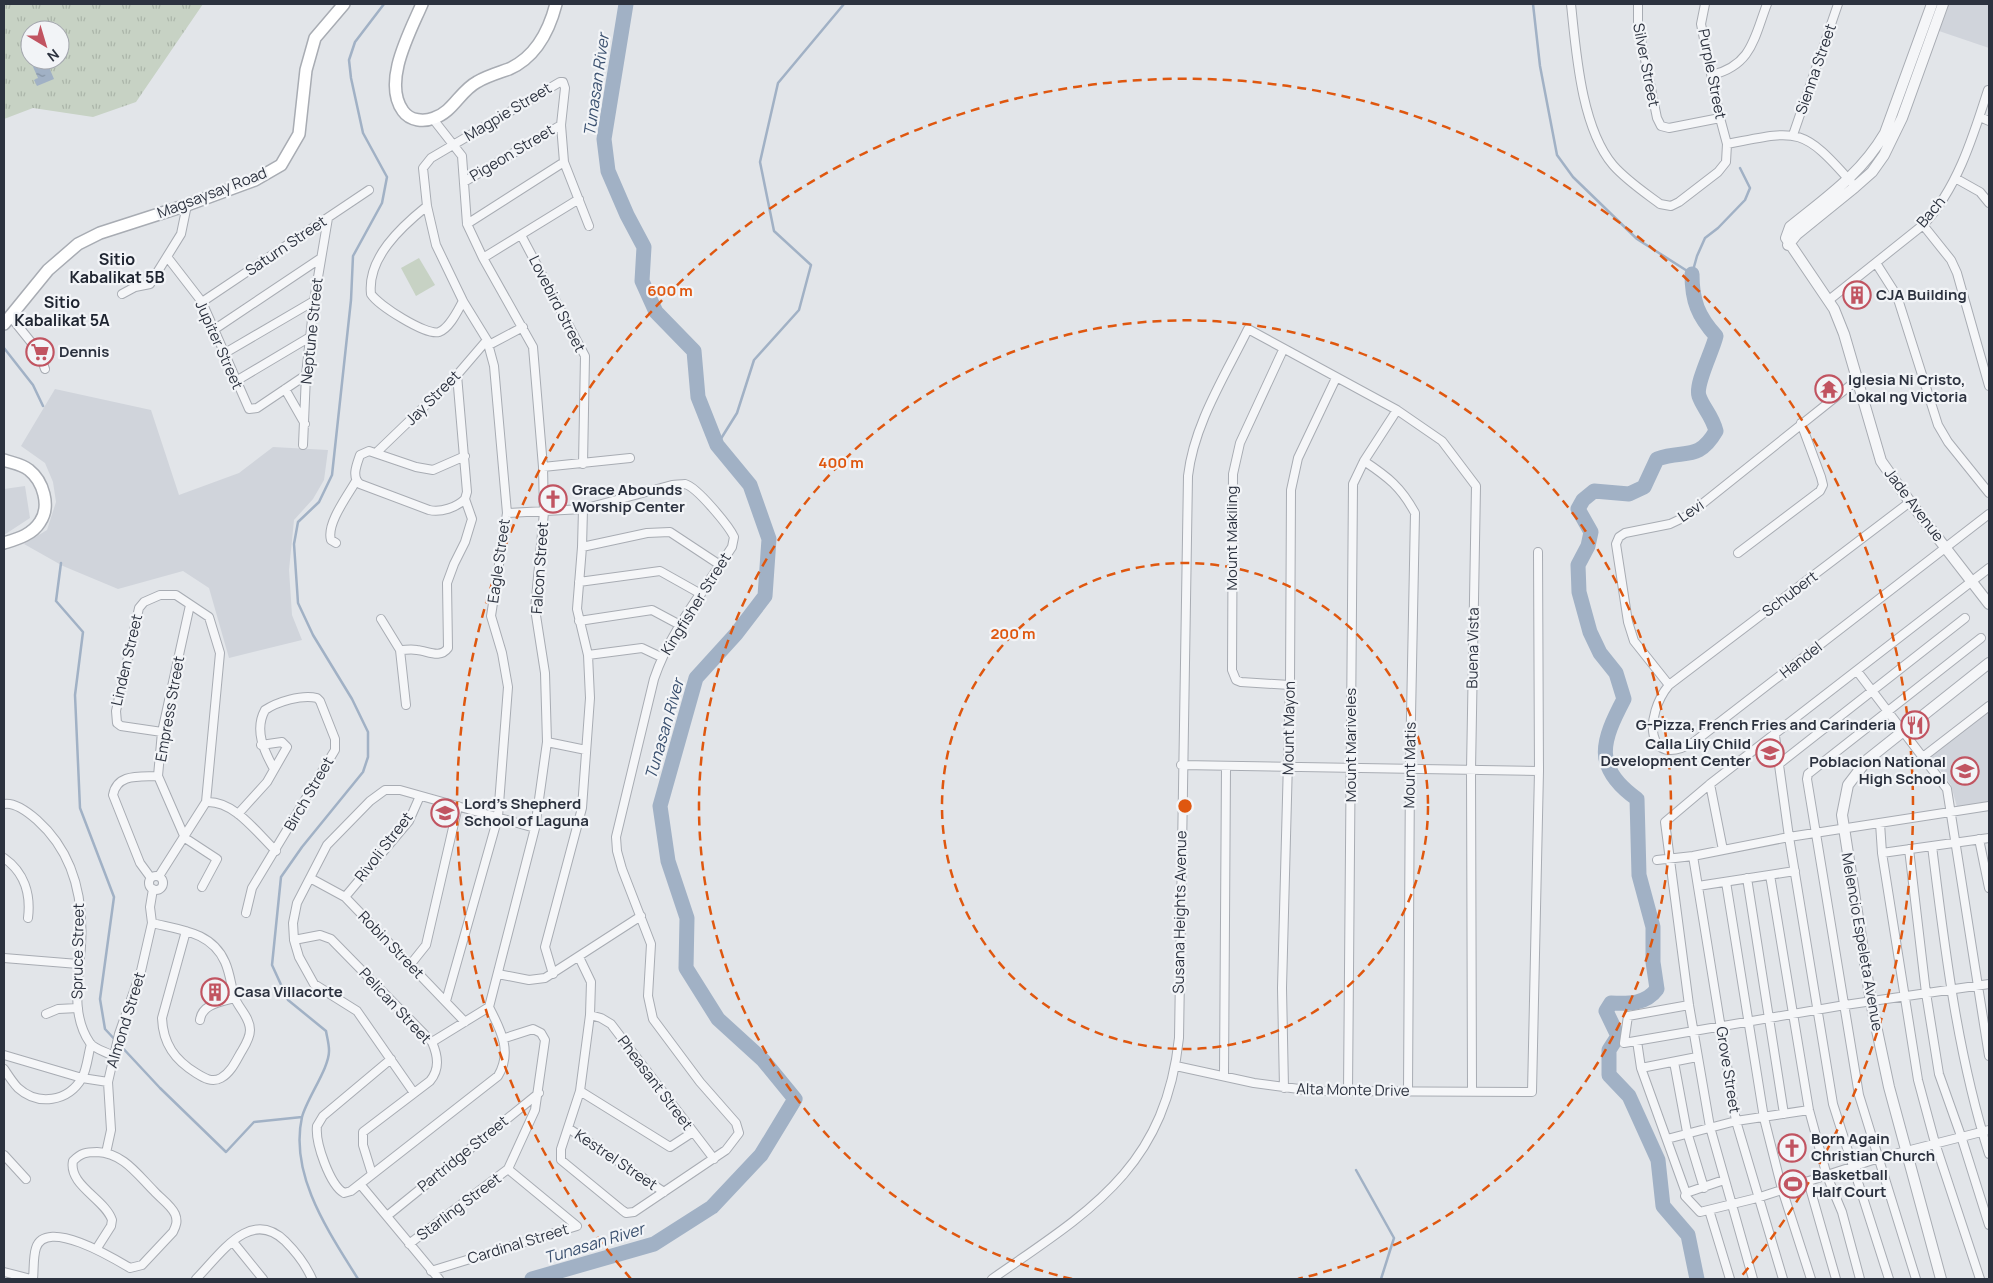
<svg xmlns="http://www.w3.org/2000/svg" width="1993" height="1283" viewBox="0 0 1993 1283" font-family="Manrope,sans-serif">
  <defs>
    <pattern id="grass-tufts" width="24" height="20" patternUnits="userSpaceOnUse" patternTransform="scale(1.25)"><rect width="24" height="20" fill="#c7d2c4"/><path d="M3 7l-1-3M5 7V3M7 7l1-3M15 17l-1-3M17 17v-4M19 17l1-3" fill="none" stroke="#abb5a9"/></pattern>
    <pattern id="water-ripples" width="26" height="14" patternUnits="userSpaceOnUse" patternTransform="scale(1.25)"><rect width="26" height="14" fill="#a1b1c5"/><path d="M2 4q2-2 4 0t4 0M15 11q2-2 4 0t4 0" fill="none" stroke="#8391a1"/></pattern>
  </defs>
  <rect width="100%" height="100%" fill="#e2e5e9"/>
  <path fill="#d0d4db" d="M1949,4H1989V48L1939,31Z
    M55,389L151,410L179,495L239,473L273,447L328,450L324,480L313,499L294,520L289,570L292,615L302,640L229,658L209,588L183,571L118,589L63,566L24,544L47,530L56,502L53,482L45,463L21,446Z
    M25,486L30,518L4,535V489Z
    M1989,710V802L1957,807L1951,785L1930,756Z"/>
  <path fill="url(#grass-tufts)" fill-rule="evenodd" d="M4,4H203L136,102L93,117L33,108L4,119ZM30,30H60V60H30Z"/>
  <path fill="#c7d2c4" d="M419,258L435,285L416,296L401,268Z"/>
  <path fill="url(#water-ripples)" d="M30,57V60H46L54,79L37,86L34,80L38,78L29,58Z"/>
  <g fill="none" stroke-linecap="round" stroke-linejoin="round">
    <path stroke="#a1b1c5" stroke-width="2.5" d="M1533,4L1540,66L1557,155L1573,177L1637,239L1692,274L1697,256L1705,238L1718,228L1745,200L1750,188L1740,168
      M4,348L33,385L43,406
      M717,445L737,413L754,360L799,310L811,265L774,231L760,162L778,83L844,4
      M61,563L56,601L83,632L75,695L80,808L114,897L100,999L105,1029L160,1088L226,1152L254,1122L302,1117
      M1356,1170L1394,1238L1381,1279
      M358,1279C329,1232 289,1175 302,1117C307,1098 330,1067 329,1050C329,1044 327,1037 326,1031L288,1000L272,965L281,877L302,847L363,772L368,757V732L352,699L313,635L298,603L294,544L298,522L319,502L332,475L351,300L353,256L382,203L387,177L363,133L351,78L349,60L355,42L384,4"/>
    <path stroke="#a1b1c5" stroke-width="15" d="M1692,274C1692,301 1698,316 1716,336C1713,350 1695,384 1699,396C1703,408 1712,415 1716,431C1698,462 1685,449 1657,459L1644,487L1629,494L1594,491L1583,500L1578,509L1591,532L1588,546L1578,565L1579,592L1590,632L1600,653L1616,673L1624,699C1602,741 1592,767 1637,799L1639,875L1653,927V962L1657,989C1646,1004 1629,1004 1611,1003L1606,1011L1618,1036L1609,1050V1075L1629,1096L1658,1160L1663,1206L1688,1235L1697,1279
      M532,1279L654,1244L712,1207L761,1155L795,1099L763,1060L718,1019L686,968L687,918L668,861L660,806L696,678L736,634L765,596L769,539L750,485L717,445L698,397L694,351L656,312L642,281L644,247L627,215L608,171L604,139L626,4"/>
    <g stroke="#a8acb3" stroke-width="10">
      <path id="minor" d="M1571,4C1576,51 1581,127 1613,165C1626,180 1644,192 1660,204L1671,206L1679,202L1718,172L1726,162L1727,144L1720,118L1701,24L1705,4
        M1638,4V25L1657,118L1661,126L1669,128L1720,118
        M1712,75C1752,65 1754,38 1767,4
        M1980,117L1989,121
        M433,119L462,156L467,224L483,258L533,347L543,467L544,512L535,609L545,673L547,742L535,828L489,1007
        M1793,135L1838,4
        M1727,144C1797,130 1802,126 1851,182
        M1955,178L1980,192L1989,203
        M464,182L561,125
        M427,206C401,227 367,258 371,294C378,305 426,336 439,332C450,328 458,310 463,301
        M467,224L564,162
        M1923,225L1951,260L1957,273L1989,386
        M521,235L585,356L583,464
        M168,258L202,302L249,409L257,408L306,375
        M483,258L579,199
        M1876,263L1897,296L1938,425L1948,442L1989,493
        M122,294L135,287L150,284L181,234L187,205
        M1829,300L1923,225C1957,189 1973,137 1988,90
        M202,302L369,190
        M10,316L39,352L45,369
        M215,329L321,258
        M489,345L523,327
        M1283,350L1240,443L1233,474L1232,670L1236,680L1241,682L1290,685
        M225,353L314,301
        M457,375L467,492L465,499
        M236,381L310,337
        M285,389L305,424
        M303,445L306,375L314,301L328,218
        M377,452L457,375L487,340
        M465,456L433,470L416,467L369,451L360,455C357,464 351,477 360,484L429,510C441,513 457,507 465,499
        M1364,461C1388,477 1401,487 1415,513L1410,767L1408,1091
        M543,467L630,458
        M1910,502L1669,685C1644,715 1645,771 1694,742L1989,514
        M507,513L583,509L672,485C676,485 681,484 685,484C697,487 729,526 734,537L732,547C704,590 670,631 654,679L616,837L617,851L622,869L651,944L648,996L653,1019L700,1082L736,1123L739,1133L726,1150L634,1212L626,1213L622,1210L561,1160V1149L580,1091L590,1015L591,982L579,957
        M336,543L331,540C326,524 348,495 356,481
        M582,547L647,533L670,532L720,565
        M1738,553L1820,491L1823,485L1821,477L1801,423
        M579,582L660,571L701,594
        M190,605L162,732L158,776L185,838L217,859L202,887
        M381,619L400,650
        M579,621L652,610L680,625
        M588,655L642,648L661,657
        M1857,671L1947,789L1989,1056
        M1669,685L1634,641L1628,622L1616,544L1619,537L1625,533L1670,524L1687,516L1857,380
        M406,705L400,650C406,650 411,649 417,650C428,651 440,659 448,648L447,583L454,564L465,542L472,519L465,499
        M1775,736L1789,837L1833,1104L1889,1279
        M547,742L586,750
        M1923,757L1989,706
        M1779,764L1965,618
        M1181,765L1539,771
        M1710,784L1723,850
        M206,802C234,800 257,833 276,851
        M4,804C15,802 29,813 37,820C74,853 84,898 81,946C79,978 70,1014 90,1043C94,1049 107,1052 113,1056
        M238,814L267,782L287,747L282,742L261,745
        M1880,823L1882,853L1918,1080L1935,1143L1980,1279
        M1979,839L1989,888
        M1932,846C1945,950 1957,1053 1989,1154
        M1909,849L1926,993L1939,1074L1961,1136L1989,1225
        M1882,853L1989,838
        M1693,856L1736,1121L1783,1279
        M4,858C24,872 31,894 28,918
        M1657,860L1693,856L1789,837L1989,806
        M1770,875L1809,1110L1827,1176L1842,1212L1860,1279
        M149 883a7 7 0 1 1 14 0a7 7 0 1 1-14 0Z
        M159,876L206,802L220,653L209,617L176,595H160L144,602L139,608L116,711L117,723L121,726L162,732
        M151,878L140,863L113,795C117,773 140,777 158,776
        M310,878L345,897L465,1022
        M1747,878L1784,1114
        M1726,882L1764,1118L1782,1189L1811,1279
        M1698,886L1795,871
        M345,897L409,821L420,796
        M246,913L252,888L335,750V739L320,701L317,698C302,694 277,702 265,710C254,730 264,751 274,769
        M152,923C181,930 212,932 225,962C230,973 231,985 234,996C238,1008 250,1017 250,1030C250,1039 244,1047 240,1054C235,1063 230,1073 221,1078C212,1083 204,1078 196,1073C175,1060 163,1044 162,1018L186,931
        M294,940L320,935L331,939L432,1042C438,1056 440,1069 430,1081L363,1132V1145L372,1174
        M4,958L78,964
        M410,965L426,945L458,806
        M498,974L529,980L545,978L641,916
        M553,974L545,947L582,808L590,698L588,655L577,609L582,547L583,509
        M446,1001L498,817L508,687L502,653L491,616L507,513L494,366L487,340L463,301L436,245L427,206L423,168L431,158L560,82H563L565,88L561,125L564,162L589,226
        M1689,1005L1628,1016L1624,1043L1845,1005L1989,984
        M46,1014L58,1009L78,1008
        M590,1015L601,1018L611,1024L714,1159
        M200,1020C202,1004 221,1002 235,998
        M1637,1041L1641,1068L1686,1193L1685,1196L1700,1212L1757,1198L1879,1158L1989,1130
        M432,1042L489,1007
        M4,1055L82,1078L108,1082
        M391,1059L323,1116L317,1126C315,1143 330,1185 344,1193L351,1191L498,1076C513,1051 500,1029 489,1007
        M1674,1062L1687,1132L1704,1188
        M1176,1066L1254,1083L1314,1091L1532,1092L1539,771L1538,552
        M1641,1068L1697,1057
        M4,1069C8,1075 13,1083 18,1088C38,1106 68,1102 82,1078C87,1069 88,1055 91,1044
        M1224,1075L1226,767
        M1284,1088L1282,988L1290,685L1291,490L1298,458L1336,378
        M580,1091L670,1147L693,1132
        M1348,1092L1353,484L1364,461L1397,410
        M414,1093L357,1011L314,984L299,957L294,940L293,923L297,903L327,845L370,801L385,790H400L535,828
        M568,1128L664,1192
        M1667,1139L1736,1121L1809,1110
        M106,1153L111,1130L108,1082L119,1034L141,971L152,923L150,907L153,889
        M4,1155L26,1179
        M1808,1181L1836,1279
        M360,1184L439,1279
        M1686,1193L1724,1180
        M1709,1210L1730,1279
        M387,1216L539,1093
        M233,1242L263,1279
        M409,1244L508,1169L535,1110L545,1040L541,1033L533,1029L505,1038
        M431,1271L577,1226L508,1169
        M4,1272L31,1279
        M33,1279C34,1270 33,1257 36,1248C46,1217 115,1259 130,1268L142,1265L173,1232C176,1226 178,1221 175,1214C171,1205 160,1198 154,1191C137,1174 123,1153 97,1152C86,1152 81,1153 73,1161C68,1185 105,1199 112,1220L111,1226L97,1248
        M196,1279C220,1255 250,1207 285,1241C296,1252 306,1265 312,1279
        M992,1279C1090,1211 1165,1168 1179,1038L1188,476C1194,424 1225,376 1248,329L1397,410L1442,441L1476,486L1471,770L1472,1090
        M1753,1279L1710,1127L1689,1005L1665,822L1710,784L1989,568
        M1916,1279L1859,1095L1807,779L1808,774L1981,638"/>
    </g>
    <g stroke="#a8acb3" stroke-width="12">
      <path id="tertiary" d="M1932,4L1885,133C1861,174 1827,197 1790,227L1786,238L1834,309L1844,334L1881,461L1910,502L1989,604
        M1788,245L1797,234L1855,187L1872,172L1884,155L1902,118L1943,4
        M1941,1279L1889,1087L1871,1002L1842,815L1848,785L1867,760L1989,663"/>
    </g>
    <g stroke="#a8acb3" stroke-width="14">
      <path id="secondary" d="M422,4C410,32 382,82 403,111C410,121 424,122 434,118C453,112 460,91 477,82C487,76 498,73 509,69C536,57 549,31 556,4
        M4,324L48,270L78,244L100,233L187,205L255,180L281,165L299,134L306,70L315,38L344,4
        M4,460C12,463 22,464 29,470C43,481 51,506 40,522C32,535 17,539 4,543"/>
    </g>
    <use href="#minor" stroke="#f5f6f8" stroke-width="8"/>
    <use href="#tertiary" stroke="#f5f6f8" stroke-width="10"/>
    <use href="#secondary" stroke="#fff" stroke-width="11"/>
  </g>
  <g fill="none" stroke="#df570f" stroke-width="2.5" stroke-dasharray="9 6">
    <circle cx="1185" cy="806" r="243"/>
    <path d="M1072 1279A486 486 0 1 1 1298 1279"/>
    <path d="M631 1279A728 728 0 1 1 1739 1279"/>
  </g>
  <defs>
    <g id="building-ring" transform="scale(1.4375)"><circle r="9.5" fill="#f2f4f7" stroke="#c15461" stroke-width="1.5"/><path d="M-4-6H4V6H1V3H-1V6H-4ZM-2.5-4.3h1.7v1.8h-1.7ZM.8-4.3h1.7v1.8H.8ZM-2.5-1h1.7V.8h-1.7ZM.8-1h1.7V.8H.8Z" fill="#c15461"/></g>
    <g id="supermarket-ring" transform="scale(1.4375)"><circle r="9.5" fill="#f2f4f7" stroke="#c15461" stroke-width="1.5"/><path d="M-6-5.5h2.5l.6 2H6L4.5 2H-2.5L-4.4-4H-6ZM-1.5 3.2a1.3 1.3 0 1 0 .1 0ZM3 3.2a1.3 1.3 0 1 0 .1 0Z" fill="#c15461"/></g>
    <g id="temple-ring" transform="scale(1.4375)"><circle r="9.5" fill="#f2f4f7" stroke="#c15461" stroke-width="1.5"/><path d="M0-6L5-2H3V0L6.5 2.5H4V6H1.5V3h-3V6H-4V2.5H-6.5L-3 0V-2H-5Z" fill="#c15461"/></g>
    <g id="church-ring" transform="scale(1.4375)"><circle r="9.5" fill="#f2f4f7" stroke="#c15461" stroke-width="1.5"/><path d="M-1.2-6h2.4v3.5h3.3v2.4h-3.3V6h-2.4V-.1h-3.3v-2.4h3.3Z" fill="#c15461"/></g>
    <g id="restaurant-ring" transform="scale(1.4375)"><circle r="9.5" fill="#f2f4f7" stroke="#c15461" stroke-width="1.5"/><path d="M-5-6h1v4h1v-4h1v4h1v-4h1v5L-1.5 .5V6h-2V.5L-5-1ZM5-6V6H3V1.5H1.5Q1.5-4 5-6Z" fill="#c15461"/></g>
    <g id="school-ring" transform="scale(1.4375)"><circle r="9.5" fill="#f2f4f7" stroke="#c15461" stroke-width="1.5"/><path d="M0-5L7-2L0 1L-7-2ZM-4 1L0 2.5L4 1V4Q0 6-4 4Z" fill="#c15461"/></g>
    <g id="stadium-ring" transform="scale(1.4375)"><circle r="9.5" fill="#f2f4f7" stroke="#c15461" stroke-width="1.5"/><path d="M0-5a6.5 5 0 1 0 0 10a6.5 5 0 1 0 0-10ZM-3.5-1.8h7v3.6h-7Z" fill="#c15461"/></g>
  </defs>
  <g fill-rule="evenodd">
    <use href="#building-ring" x="1857" y="295"/>
    <use href="#supermarket-ring" x="40" y="352"/>
    <use href="#temple-ring" x="1829" y="389"/>
    <use href="#church-ring" x="553" y="499"/>
    <use href="#restaurant-ring" x="1915" y="725"/>
    <use href="#school-ring" x="1770" y="753"/>
    <use href="#school-ring" x="1965" y="771"/>
    <use href="#school-ring" x="445" y="813"/>
    <use href="#building-ring" x="215" y="992"/>
    <use href="#church-ring" x="1792" y="1148"/>
    <use href="#stadium-ring" x="1793" y="1184"/>
  </g>
  <g text-anchor="middle" stroke-width="4.5" stroke-linejoin="round" paint-order="stroke">
    <g font-size="15" fill="#2c323f" stroke="#f2f4f7">
      <text transform="translate(1646 65) rotate(79)" y="5">Silver Street</text>
      <text transform="translate(1816 69) rotate(-71)" y="5">Sienna Street</text>
      <text transform="translate(1712 74) rotate(79)" y="5">Purple Street</text>
      <text transform="translate(508 112) rotate(-31)" y="5">Magpie Street</text>
      <text transform="translate(512 153) rotate(-31)" y="5">Pigeon Street</text>
      <text transform="translate(212 193) rotate(-21)" y="5">Magsaysay Road</text>
      <text transform="translate(1931 212) rotate(-50)" y="5">Bach</text>
      <text transform="translate(286 246) rotate(-34)" y="5">Saturn Street</text>
      <text transform="translate(557 304) rotate(63)" y="5">Lovebird Street</text>
      <text transform="translate(312 331) rotate(-84)" y="5">Neptune Street</text>
      <text transform="translate(219 345) rotate(66)" y="5">Jupiter Street</text>
      <text transform="translate(433 398) rotate(-45)" y="5">Jay Street</text>
      <text transform="translate(1914 505) rotate(53)" y="5">Jade Avenue</text>
      <text transform="translate(1691 511) rotate(-34)" y="5">Levi</text>
      <text transform="translate(1232 538) rotate(-90)" y="5">Mount Makiling</text>
      <text transform="translate(499 561) rotate(-82)" y="5">Eagle Street</text>
      <text transform="translate(540 568) rotate(-86)" y="5">Falcon Street</text>
      <text transform="translate(1790 594) rotate(-37)" y="5">Schubert</text>
      <text transform="translate(696 604) rotate(-58)" y="5">Kingfisher Street</text>
      <text transform="translate(1473 648) rotate(-89)" y="5">Buena Vista</text>
      <text transform="translate(127 660) rotate(-77)" y="5">Linden Street</text>
      <text transform="translate(1801 660) rotate(-38)" y="5">Handel</text>
      <text transform="translate(170 709) rotate(-80)" y="5">Empress Street</text>
      <text transform="translate(1289 728) rotate(-89)" y="5">Mount Mayon</text>
      <text transform="translate(1351 745) rotate(-90)" y="5">Mount Mariveles</text>
      <text transform="translate(1410 765) rotate(-89)" y="5">Mount Matis</text>
      <text transform="translate(309 794) rotate(-60)" y="5">Birch Street</text>
      <text transform="translate(384 847) rotate(-52)" y="5">Rivoli Street</text>
      <text transform="translate(1180 912) rotate(-89)" y="5">Susana Heights Avenue</text>
      <text transform="translate(1862 942) rotate(80)" y="5">Melencio Espeleta Avenue</text>
      <text transform="translate(391 945) rotate(46)" y="5">Robin Street</text>
      <text transform="translate(78 951) rotate(-89)" y="5">Spruce Street</text>
      <text transform="translate(395 1006) rotate(47)" y="5">Pelican Street</text>
      <text transform="translate(126 1020) rotate(-73)" y="5">Almond Street</text>
      <text transform="translate(1728 1070) rotate(81)" y="5">Grove Street</text>
      <text transform="translate(655 1083) rotate(53)" y="5">Pheasant Street</text>
      <text transform="translate(1353 1090) rotate(1)" y="5">Alta Monte Drive</text>
      <text transform="translate(463 1154) rotate(-39)" y="5">Partridge Street</text>
      <text transform="translate(616 1160) rotate(34)" y="5">Kestrel Street</text>
      <text transform="translate(459 1207) rotate(-37)" y="5">Starling Street</text>
      <text transform="translate(518 1244) rotate(-17)" y="5">Cardinal Street</text>
    </g>
    <g font-size="15" font-weight="bold" fill="#2c323f" stroke="#f2f4f7" text-anchor="start">
      <text x="1876" y="300">CJA Building</text>
      <text x="59" y="357">Dennis</text>
      <text x="1848" y="385">Iglesia Ni Cristo,<tspan x="1848" dy="17">Lokal ng Victoria</tspan></text>
      <text x="572" y="495">Grace Abounds<tspan x="572" dy="17">Worship Center</tspan></text>
      <text x="1896" y="730" text-anchor="end">G-Pizza, French Fries and Carinderia</text>
      <text x="1751" y="749" text-anchor="end">Calla Lily Child<tspan x="1751" dy="17">Development Center</tspan></text>
      <text x="1946" y="767" text-anchor="end">Poblacion National<tspan x="1946" dy="17">High School</tspan></text>
      <text x="464" y="809">Lord's Shepherd<tspan x="464" dy="17">School of Laguna</tspan></text>
      <text x="234" y="997">Casa Villacorte</text>
      <text x="1811" y="1144">Born Again<tspan x="1811" dy="17">Christian Church</tspan></text>
      <text x="1812" y="1180">Basketball<tspan x="1812" dy="17">Half Court</tspan></text>
    </g>
    <g font-size="16" font-style="italic" fill="#3a506f" stroke="#f2f4f7">
      <text transform="translate(596 85) rotate(-82)" y="6">Tunasan River</text>
      <text transform="translate(664 729) rotate(-74)" y="6">Tunasan River</text>
      <text transform="translate(594 1243) rotate(-17)" y="6">Tunasan River</text>
    </g>
    <g font-size="16" font-weight="bold" fill="#1e2430" stroke="#f2f4f7">
      <text x="117" y="265">Sitio<tspan x="117" dy="18">Kabalikat 5B</tspan></text>
      <text x="62" y="308">Sitio<tspan x="62" dy="18">Kabalikat 5A</tspan></text>
    </g>
  </g>
  <circle cx="1185" cy="806" r="8" fill="#df570f" stroke="#f2f4f7" stroke-width="2.5"/>
  <g font-size="15" text-anchor="middle" font-weight="bold" fill="#df570f" stroke="#f2f4f7" stroke-width="4.5" stroke-linejoin="round" paint-order="stroke">
    <text x="670" y="296">600 m</text>
    <text x="841" y="468">400 m</text>
    <text x="1013" y="639">200 m</text>
  </g>
  <rect width="1993" height="1283" fill="none" stroke="#2c323f" stroke-width="10"/>
  <g transform="translate(45 45) rotate(142)"><circle r="24" fill="#f2f4f7" stroke="#a3a6ad"/>
  <path d="M0-4L9 19L0 12L-9 19Z" fill="#c15461"/>
  <text y="-8" font-size="14" font-weight="bold" text-anchor="middle" fill="#2c323f">N</text>
  </g>
</svg>
